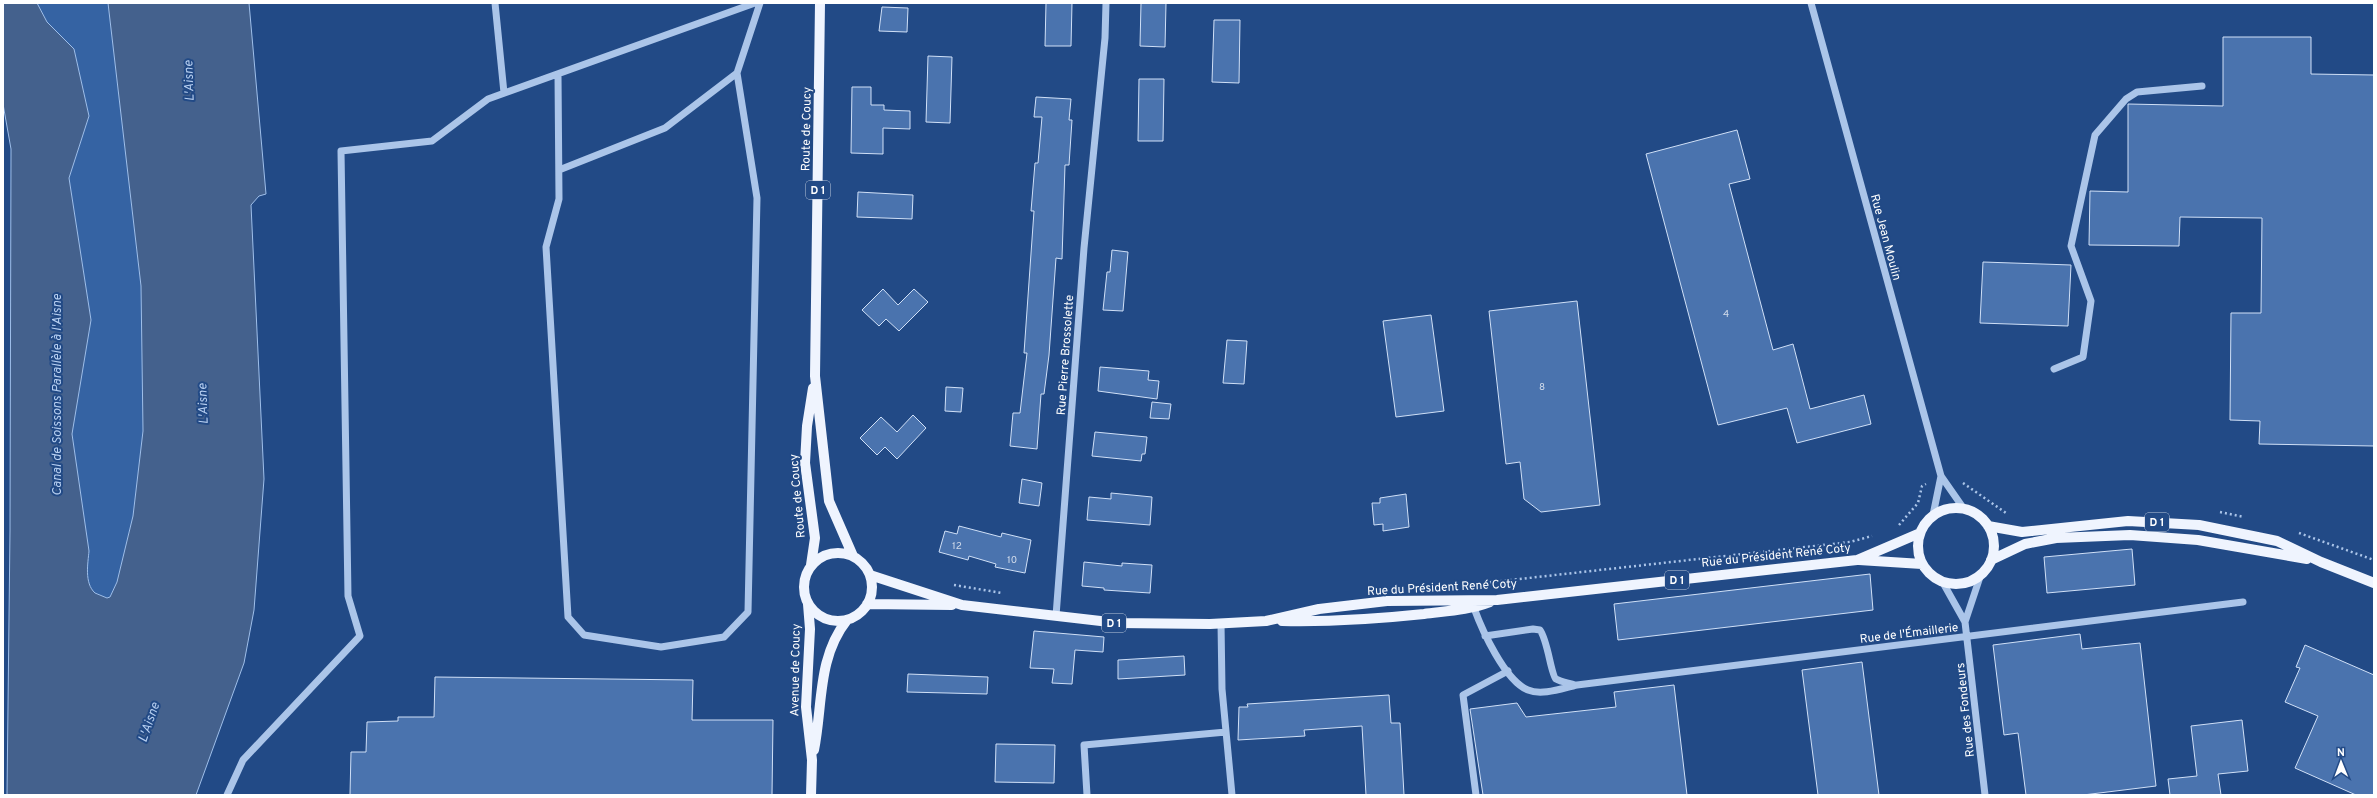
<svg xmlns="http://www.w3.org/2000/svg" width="2377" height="798" viewBox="0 0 2377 798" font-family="Overpass,sans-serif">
  <rect width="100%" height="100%" fill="#224a86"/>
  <path fill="#3563a3" d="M37,3H108L141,286L143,431L133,516L117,582L110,597L107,598C103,596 99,595 95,593C84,583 88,563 89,551L72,434L91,320L69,178L89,116L74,49L47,22Z"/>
  <path fill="#44618d" stroke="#9fbfea" d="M3,3H37L47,22L74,49L89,116L69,178L91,320L72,434L89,551C88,563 84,583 95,593C99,595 103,596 107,598L110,597L117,582L133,516L143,431L141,286L108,3H249L266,194L259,196L251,205L264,479L254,610L244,663L196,795H7L10,530L11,149L3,104Z"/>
  <path fill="#4a73ae" stroke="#d0e0f7" d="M1046,3H1072L1071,46H1045Z
    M1141,3H1166L1165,47L1140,46Z
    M882,7L908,8L907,32L879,31Z
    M1214,20H1240L1239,83L1212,82Z
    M2223,37H2311V74L2374,75V446L2259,444L2260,421L2230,420L2231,313H2261L2262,218L2180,217L2179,246L2089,245L2090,191L2128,192V104L2223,106Z
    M928,56L952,57L950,123L926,122Z
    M1139,79H1164L1163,141H1138Z
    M852,87H871V105H884V110L910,111V129L883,128V154L851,153Z
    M1036,97L1071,99L1069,120H1072L1069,165H1065L1062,259L1056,258L1049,355L1044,394H1041L1037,449L1010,446L1013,413H1020L1027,353H1024L1034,211H1031L1035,163H1038L1042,117H1034Z
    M1737,130L1750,179L1729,184L1773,350L1793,344L1810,409L1864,395L1871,424L1797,443L1787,408L1718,425L1646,154Z
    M858,192L913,195L912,219L857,217Z
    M1112,250L1128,252L1123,311L1103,310L1107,272H1110Z
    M1983,262L2071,265L2068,326L1980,323Z
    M883,289L898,305L914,289L928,302L899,331L886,319L879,326L862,310Z
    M1577,301L1600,505L1541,512L1524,499L1520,462L1506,464L1489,311Z
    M1431,315L1444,411L1396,417L1383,321Z
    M1227,340L1247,341L1244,384L1223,383Z
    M1100,367L1149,371L1148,380L1159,381L1157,399L1098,391Z
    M946,387L963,388L961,412L945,411Z
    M1152,402L1171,404L1169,419L1150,418Z
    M913,415L926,428L897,459L885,447L877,455L860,438L881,417L897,432Z
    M1095,432L1147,437L1145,454H1142L1141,461L1092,456Z
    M1022,479L1042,483L1039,506L1019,503Z
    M1111,493L1152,497L1150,525L1087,520L1089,497L1111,499Z
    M1406,494L1409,527L1383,531V524L1374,525L1372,503H1380V498Z
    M959,526L1001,537L1002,533L1031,540L1025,573L995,567L996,564L969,556L968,560L939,552L945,531L957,534Z
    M2132,549L2135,585L2047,593L2044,557Z
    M1084,562L1122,566V563L1152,565L1150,593L1104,590V588L1082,586Z
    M1870,574L1873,610L1618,640L1614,604Z
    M1034,631L1104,637L1103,652L1075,650L1072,684L1052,683L1054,669L1030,668Z
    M2080,634L2082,649L2140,643L2156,786L2083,795H2026L2018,733L2004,735L1993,645Z
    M2305,645L2374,675V795H2356L2295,768L2318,716L2285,702L2300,668L2296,667Z
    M1184,656L1185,675L1118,679V660Z
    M1862,662L1879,795H1818L1802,670Z
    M908,674L988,677L987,694L907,692Z
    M435,677L693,680L692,720H773L772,795H350L351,752H366L367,722L398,721V717H434Z
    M1674,685L1687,795H1483L1470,709L1517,703L1526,717L1616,707L1614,692Z
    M1389,695L1391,723H1400L1404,795H1366L1362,726L1304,730L1305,736L1238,740L1239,707H1248L1247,704Z
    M2242,720L2248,771L2218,774L2221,795H2170L2168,779L2197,776L2191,726Z
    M996,744L1055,745L1054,783L995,782Z"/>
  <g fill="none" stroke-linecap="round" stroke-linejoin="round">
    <path stroke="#abc5e9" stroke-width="2.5" stroke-dasharray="2 3" stroke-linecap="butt" d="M1963,483L2006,513
      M2220,512L2244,517
      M1899,525L1918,503L1922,486L1926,484
      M2299,533L2374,560
      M1475,584L1850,542L1872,536
      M954,585L1002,593"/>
    <path stroke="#abc5e9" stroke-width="7" d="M495,3L504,93
      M1811,3L1941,476L1964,509
      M558,74L559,199L546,247L568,617L584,635L661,647L724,637L748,612L757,198L737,73L760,3
      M559,170L665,128L737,73
      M2054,369L2083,357L2091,301L2071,246L2095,135L2126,99L2137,92L2202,86
      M1933,515L1941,476
      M1942,581L1965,622L1985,795
      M1474,608C1482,630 1505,681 1528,690C1542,696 1563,688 1577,685L2243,602
      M1056,616L1084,248L1105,38L1106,3
      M1965,622L1981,574
      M1221,623L1222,689L1232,795
      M1485,636L1533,629L1540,630C1548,641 1551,675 1556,679C1561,682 1569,683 1575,685
      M227,795L243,760L360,636L348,596L341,151L432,141L488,99L755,3
      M1087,795L1084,745L1226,732
      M1476,795L1463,695L1508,671"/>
    <path stroke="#eff4fe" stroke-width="10" d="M820,3L815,376L829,501L853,556
      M1918 546a38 38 0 1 1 76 0a38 38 0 1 1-76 0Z
      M1988,526L2022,532L2128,521L2199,525L2277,541L2321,562L2374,583
      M804 587a34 34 0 1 1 68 0a34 34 0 1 1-68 0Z
      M1859,560L1922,564
      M1991,560L2025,544L2056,538L2130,535L2198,540L2307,559
      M811,565L815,538L805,463L807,426L813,388
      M870,575L962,605L1118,623L1210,624L1266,621L1319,609L1387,601L1497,600L1857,560L1920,533
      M808,604L810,629L806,707L812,760L811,795
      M867,604L952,605
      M1282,621C1330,622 1377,619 1424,614C1447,611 1469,610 1490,602
      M814,750C823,705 817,658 847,620"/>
  </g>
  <g text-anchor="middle" stroke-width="4" stroke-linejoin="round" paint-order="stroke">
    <g font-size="10" fill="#d2dceb">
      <text x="1726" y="317">4</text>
      <text x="1542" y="390">8</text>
      <text x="957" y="549">12</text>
      <text x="1012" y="563">10</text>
    </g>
    <g fill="#224a86" stroke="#bdc9db" stroke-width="1">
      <rect x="806" y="181" width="24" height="18" rx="3"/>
      <rect x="2145" y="513" width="24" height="18" rx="3"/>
      <rect x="1665" y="571" width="24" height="18" rx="3"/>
      <rect x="1102" y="614" width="24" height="18" rx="3"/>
    </g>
    <g font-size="11" font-weight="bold" fill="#fff">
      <text x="818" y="194">D 1</text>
      <text x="2157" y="526">D 1</text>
      <text x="1677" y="584">D 1</text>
      <text x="1114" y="627">D 1</text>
    </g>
    <g font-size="12" fill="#fff" stroke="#224a86">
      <text transform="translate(806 129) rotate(-89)" y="4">Route de Coucy</text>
      <text transform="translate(1886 237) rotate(75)" y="4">Rue Jean Moulin</text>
      <text transform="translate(1065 355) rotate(-86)" y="4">Rue Pierre Brossolette</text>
      <text transform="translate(797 496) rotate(-95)" y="4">Route de Coucy</text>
      <text transform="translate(1776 555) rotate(-6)" y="4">Rue du Président René Coty</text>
      <text transform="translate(1442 587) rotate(-3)" y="4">Rue du Président René Coty</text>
      <text transform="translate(1909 633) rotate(-7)" y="4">Rue de l'Émaillerie</text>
      <text transform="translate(795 670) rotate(-89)" y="4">Avenue de Coucy</text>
      <text transform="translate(1965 710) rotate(-96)" y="4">Rue des Fondeurs</text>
    </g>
    <g font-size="13" font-style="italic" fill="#b7cff1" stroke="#224a86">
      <text transform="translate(188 81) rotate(-92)" y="5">L'Aisne</text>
      <text transform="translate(56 395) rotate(-90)" y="5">Canal de Soissons Parallèle à l'Aisne</text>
      <text transform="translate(202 404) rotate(-92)" y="5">L'Aisne</text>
      <text transform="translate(148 722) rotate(-71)" y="5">L'Aisne</text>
    </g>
  </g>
  <rect width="2377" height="798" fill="none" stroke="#ffffff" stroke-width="8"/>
  <g transform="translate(2341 762) rotate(359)" stroke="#224a86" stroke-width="3" paint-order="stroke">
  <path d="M0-3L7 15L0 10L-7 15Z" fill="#ffffff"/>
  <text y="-6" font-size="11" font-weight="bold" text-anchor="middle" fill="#ffffff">N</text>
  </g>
</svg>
